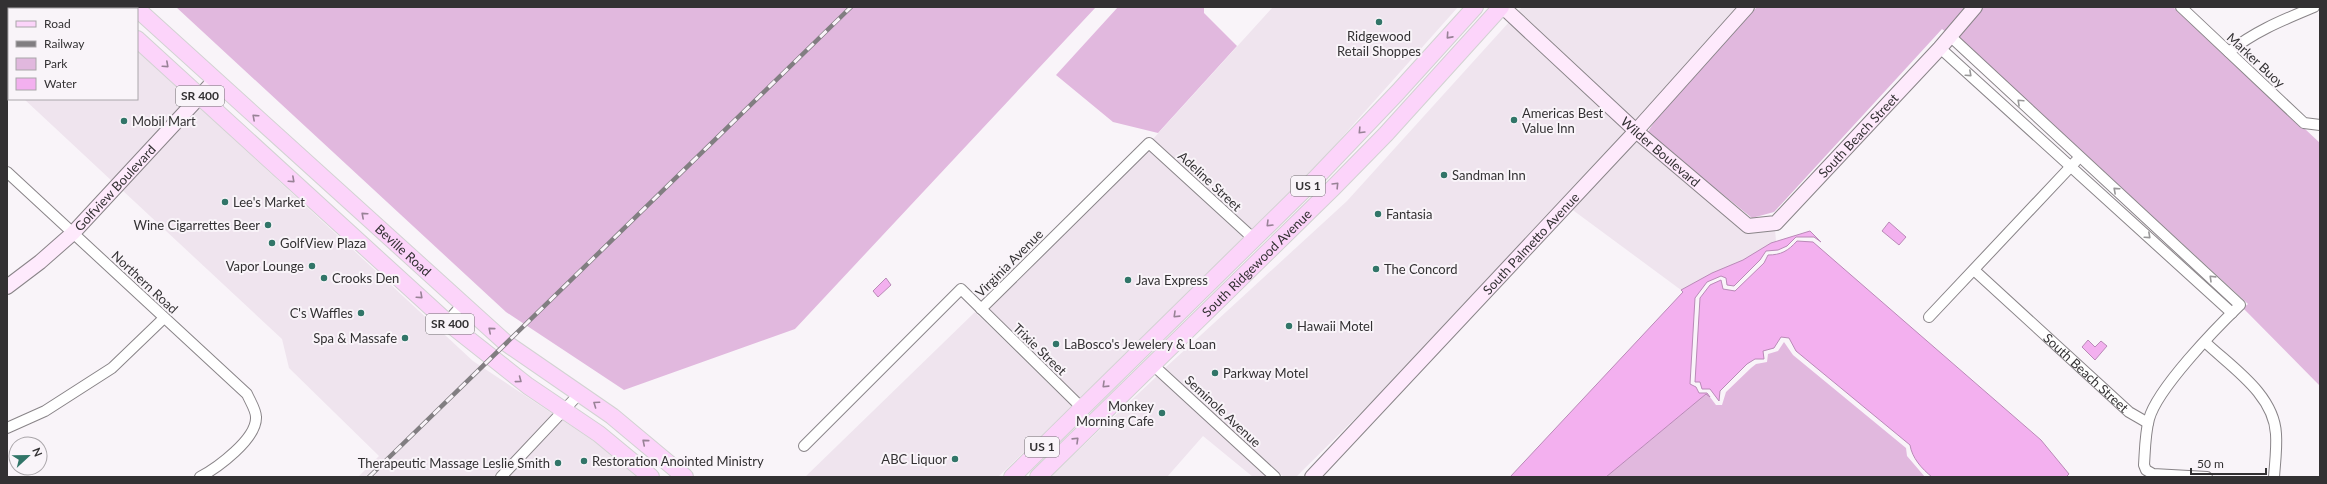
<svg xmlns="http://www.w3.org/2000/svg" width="2327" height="484" viewBox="0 0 2327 484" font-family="Lato,sans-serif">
  <rect width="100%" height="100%" fill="#f9f4f9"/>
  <path fill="#efe4ee" d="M7,7H90L92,9H9V85L7,84Z
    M1273,7H1458L1328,153L1253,230L1153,139Z
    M1522,7H1740L1636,123L1517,12Z
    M1510,21L1628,131L1412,362L1296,477H1284L1165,368L1347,201Z
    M137,50L190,99L113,182L24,99H137Z
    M198,106L473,361L553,414L494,477H358L379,456L289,368L282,339L121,189Z
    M1636,138L1744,230L1775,229L1776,241L1743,260L1712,273L1681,290L1570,208Z
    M1148,150L1245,239L1080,398L989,309Z
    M975,312L1072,406L998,477H805Z
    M1157,376L1267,477H1253L1203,436L1167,477H1050Z
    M562,420L598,444L637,477H508Z"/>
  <path fill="#e1b8de" d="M176,7H1096L795,329L624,390L506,312Z
    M1118,7H1204V13L1237,46L1158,133L1113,122L1056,75Z
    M1757,7H1968L1946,32L1942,29L1774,212L1752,218L1647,133L1662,110Z
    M1982,7H2173L2300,127L2305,129L2320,143V386L2243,308L2248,304L1957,36Z
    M1784,342L1793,355L1906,448L1907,456L1925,477H1606L1707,393L1716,405H1722L1726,392L1751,368L1756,364L1767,362L1768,354L1778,351Z"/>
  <path fill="#f3b0ef" stroke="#b98ab7" d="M1889,222L1906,237L1899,245L1882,231Z
    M1810,231L1821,242L1814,237H1796L1787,246L1778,250L1766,251L1760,260L1734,286L1727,285L1726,278L1721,276L1707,282L1695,298L1690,384L1696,387L1699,393H1707L1710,397L1706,394L1606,477H1510L1683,292L1681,290L1712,273L1743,260L1771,243Z
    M1797,241L1813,242L2041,440L2069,474L2066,477H1932C1922,469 1912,458 1910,445L1796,351L1789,338L1781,337L1774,348L1763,351L1764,359H1755L1747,364L1720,391L1719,401L1710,389H1702L1700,382H1695L1700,298L1710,285L1721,280L1723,289L1735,291L1764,263L1768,255C1781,255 1788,251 1797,241Z
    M886,278L891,285L878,297L873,291Z
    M2088,340L2095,347L2101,341L2107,346L2095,360L2082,347Z"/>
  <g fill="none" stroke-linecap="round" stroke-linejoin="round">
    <g stroke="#898488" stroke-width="12">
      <g id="street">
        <path d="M2181,7L2304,123L2320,125"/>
        <path d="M1950,36L2240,305C2216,328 2157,389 2149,419C2145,434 2145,450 2144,465L2146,470L2153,474L2207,477"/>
        <path d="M1940,48L2232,313"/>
        <path d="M2229,52C2255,31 2283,20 2314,7"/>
        <path d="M7,172L247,394C250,401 256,410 256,417C257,439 217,468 200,477"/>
        <path id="s1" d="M1974,270L2129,412L2148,423"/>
        <path d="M981,309L1149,143L1254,239"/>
        <path d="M1929,317L2076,161"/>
        <path d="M447,322L462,305"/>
        <path d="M2205,342C2231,367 2274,394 2276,434C2277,448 2275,463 2274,477"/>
        <path d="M1153,365L1275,477"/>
        <path d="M7,428L45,411L112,368L164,318"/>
        <path d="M804,446L961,289L1081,407"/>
        <path d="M501,477L580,393"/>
      </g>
    </g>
    <g stroke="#898488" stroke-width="16">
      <g id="secondary">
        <path id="s2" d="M1503,7L1636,131L1748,226L1776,223L1940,48L1975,7"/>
        <path id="s3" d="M7,287L40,262L73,233L215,80"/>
        <path id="s4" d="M1312,477L1636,131L1747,7"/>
      </g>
    </g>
    <g stroke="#d2d2d2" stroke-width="18">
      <g id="primary">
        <path d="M102,7L105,9"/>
        <path id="s5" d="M135,7L506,343L612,416L685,477"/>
        <path d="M137,39L447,322L528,386L599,434L651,477"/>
        <path d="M1012,477L1315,179L1398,92L1475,7"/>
        <path id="s6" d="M1038,477L1333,188L1386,134L1501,7"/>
      </g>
    </g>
    <use href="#street" stroke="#fff" stroke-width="10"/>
    <use href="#secondary" stroke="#feeafc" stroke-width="14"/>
    <use href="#primary" stroke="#fcd4fa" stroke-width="16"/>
    <g stroke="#817e81" stroke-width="4.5">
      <path id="rail" d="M369,477L851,7"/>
    </g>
    <use href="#rail" stroke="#f9f4f9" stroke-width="3" stroke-dasharray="9" stroke-linecap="butt"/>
  </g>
  <defs><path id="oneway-chevron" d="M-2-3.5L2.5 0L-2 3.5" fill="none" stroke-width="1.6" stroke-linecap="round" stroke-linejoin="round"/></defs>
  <g stroke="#988296">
    <use href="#oneway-chevron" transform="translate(1449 36) rotate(132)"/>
    <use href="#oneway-chevron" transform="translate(166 65) rotate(42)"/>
    <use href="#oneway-chevron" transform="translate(255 117) rotate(-138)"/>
    <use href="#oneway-chevron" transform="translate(1361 131) rotate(134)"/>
    <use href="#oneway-chevron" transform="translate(292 180) rotate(42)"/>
    <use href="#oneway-chevron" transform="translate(1336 185) rotate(-46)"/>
    <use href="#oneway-chevron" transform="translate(364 215) rotate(-138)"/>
    <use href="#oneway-chevron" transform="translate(1269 224) rotate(135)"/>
    <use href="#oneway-chevron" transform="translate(420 296) rotate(42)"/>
    <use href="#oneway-chevron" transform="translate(1176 315) rotate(136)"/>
    <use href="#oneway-chevron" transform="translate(491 330) rotate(-139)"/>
    <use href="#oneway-chevron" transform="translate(519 380) rotate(37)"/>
    <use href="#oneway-chevron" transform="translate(1105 385) rotate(136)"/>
    <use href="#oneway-chevron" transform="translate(596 404) rotate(-145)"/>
    <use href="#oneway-chevron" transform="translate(1076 440) rotate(-44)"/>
    <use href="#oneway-chevron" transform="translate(645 442) rotate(-140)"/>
  </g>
  <g stroke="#999899">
    <use href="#oneway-chevron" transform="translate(1969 74) rotate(42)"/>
    <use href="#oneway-chevron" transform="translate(2020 102) rotate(-137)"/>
    <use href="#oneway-chevron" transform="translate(2116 190) rotate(-138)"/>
    <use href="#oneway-chevron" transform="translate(2148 236) rotate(42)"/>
    <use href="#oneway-chevron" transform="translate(2212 278) rotate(-136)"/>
  </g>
  <g fill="#317568" stroke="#f9f4f9" stroke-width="1.5">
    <circle cx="1379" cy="22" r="4"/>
    <circle cx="1514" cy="120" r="4"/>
    <circle cx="124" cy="121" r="4"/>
    <circle cx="1444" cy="175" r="4"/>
    <circle cx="225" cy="202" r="4"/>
    <circle cx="1378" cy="214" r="4"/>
    <circle cx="268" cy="225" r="4"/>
    <circle cx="272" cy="243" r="4"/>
    <circle cx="312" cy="266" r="4"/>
    <circle cx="1376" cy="269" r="4"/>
    <circle cx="324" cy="278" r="4"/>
    <circle cx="1128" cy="280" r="4"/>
    <circle cx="361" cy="313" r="4"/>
    <circle cx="1289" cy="326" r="4"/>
    <circle cx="405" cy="338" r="4"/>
    <circle cx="1056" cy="344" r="4"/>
    <circle cx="1215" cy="373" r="4"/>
    <circle cx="1162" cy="413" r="4"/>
    <circle cx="955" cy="459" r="4"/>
    <circle cx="584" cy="461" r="4"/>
    <circle cx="558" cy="463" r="4"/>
  </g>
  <g text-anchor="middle" stroke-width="4" stroke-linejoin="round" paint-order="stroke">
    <g fill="#f9f4f9" stroke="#6e6c6e" stroke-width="1">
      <rect x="176" y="86" width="48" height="20" rx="3"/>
      <rect x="1291" y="176" width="34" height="20" rx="3"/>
      <rect x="426" y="314" width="48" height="20" rx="3"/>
      <rect x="1025" y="437" width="34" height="20" rx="3"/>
    </g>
    <g font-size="12" font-weight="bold" fill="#333133">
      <text x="200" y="100">SR 400</text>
      <text x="1308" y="190">US 1</text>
      <text x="450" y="328">SR 400</text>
      <text x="1042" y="451">US 1</text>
    </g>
    <g font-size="13" fill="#333133" stroke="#f9f4f9" text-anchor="start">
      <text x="1379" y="41" text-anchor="middle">Ridgewood<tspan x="1379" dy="15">Retail Shoppes</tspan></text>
      <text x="1522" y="118">Americas Best<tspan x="1522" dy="15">Value Inn</tspan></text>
      <text x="132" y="126">Mobil Mart</text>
      <text x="1452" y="180">Sandman Inn</text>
      <text x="233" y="207">Lee's Market</text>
      <text x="1386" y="219">Fantasia</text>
      <text x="260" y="230" text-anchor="end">Wine Cigarrettes Beer</text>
      <text x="280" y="248">GolfView Plaza</text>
      <text x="304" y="271" text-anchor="end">Vapor Lounge</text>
      <text x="1384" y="274">The Concord</text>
      <text x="332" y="283">Crooks Den</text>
      <text x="1136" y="285">Java Express</text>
      <text x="353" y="318" text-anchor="end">C's Waffles</text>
      <text x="1297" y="331">Hawaii Motel</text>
      <text x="397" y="343" text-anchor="end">Spa &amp; Massafe</text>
      <text x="1064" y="349">LaBosco's Jewelery &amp; Loan</text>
      <text x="1223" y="378">Parkway Motel</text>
      <text x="1154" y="411" text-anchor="end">Monkey<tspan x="1154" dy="15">Morning Cafe</tspan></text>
      <text x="947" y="464" text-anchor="end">ABC Liquor</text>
      <text x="592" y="466">Restoration Anointed Ministry</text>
      <text x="550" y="468" text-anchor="end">Therapeutic Massage Leslie Smith</text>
    </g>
    <g font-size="13" fill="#333133" stroke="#f9f4f9">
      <text transform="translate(2256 60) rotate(43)" y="5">Marker Buoy</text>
      <text dy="5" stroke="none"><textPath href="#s2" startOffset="477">South Beach Street</textPath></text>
      <text dy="5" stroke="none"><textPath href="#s2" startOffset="214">Wilder Boulevard</textPath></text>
      <text transform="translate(1210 181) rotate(43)" y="5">Adeline Street</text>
      <text dy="5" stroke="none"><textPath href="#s3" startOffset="147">Golfview Boulevard</textPath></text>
      <text dy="5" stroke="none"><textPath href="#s4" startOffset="320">South Palmetto Avenue</textPath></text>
      <text dy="5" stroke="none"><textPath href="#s5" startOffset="362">Beville Road</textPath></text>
      <text transform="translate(1009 263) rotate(-45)" y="5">Virginia Avenue</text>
      <text dy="5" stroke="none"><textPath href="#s6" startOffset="306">South Ridgewood Avenue</textPath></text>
      <text transform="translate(145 282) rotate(43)" y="5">Northern Road</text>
      <text transform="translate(1040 349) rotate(44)" y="5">Trixie Street</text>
      <text dy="5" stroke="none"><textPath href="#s1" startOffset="152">South Beach Street</textPath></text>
      <text transform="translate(1223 411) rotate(43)" y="5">Seminole Avenue</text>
    </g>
  </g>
  <rect width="2327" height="484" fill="none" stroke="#333133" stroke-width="16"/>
  <rect x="8" y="8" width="130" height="92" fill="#f9f4f9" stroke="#aaa6aa"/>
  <rect x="16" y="21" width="20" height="6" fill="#fcd4fa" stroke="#aaa6aa"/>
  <text x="44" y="28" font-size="12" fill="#333133">Road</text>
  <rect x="16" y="41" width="20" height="6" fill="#817e81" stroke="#aaa6aa"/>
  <text x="44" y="48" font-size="12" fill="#333133">Railway</text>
  <rect x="16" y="58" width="20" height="12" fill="#e1b8de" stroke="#aaa6aa"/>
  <text x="44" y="68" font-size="12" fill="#333133">Park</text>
  <rect x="16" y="78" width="20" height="12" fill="#f3b0ef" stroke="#aaa6aa"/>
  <text x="44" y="88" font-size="12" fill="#333133">Water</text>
  <g transform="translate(28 456) rotate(68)"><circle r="19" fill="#f9f4f9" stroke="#aaa6aa"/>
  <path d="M0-3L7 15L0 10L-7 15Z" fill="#317568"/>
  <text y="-6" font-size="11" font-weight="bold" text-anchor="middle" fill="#333133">N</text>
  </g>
  <path d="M2191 468v6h75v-6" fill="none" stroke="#333133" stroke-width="2"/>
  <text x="2197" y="468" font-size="12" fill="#333133" stroke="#f9f4f9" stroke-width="3" paint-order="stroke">50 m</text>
</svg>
